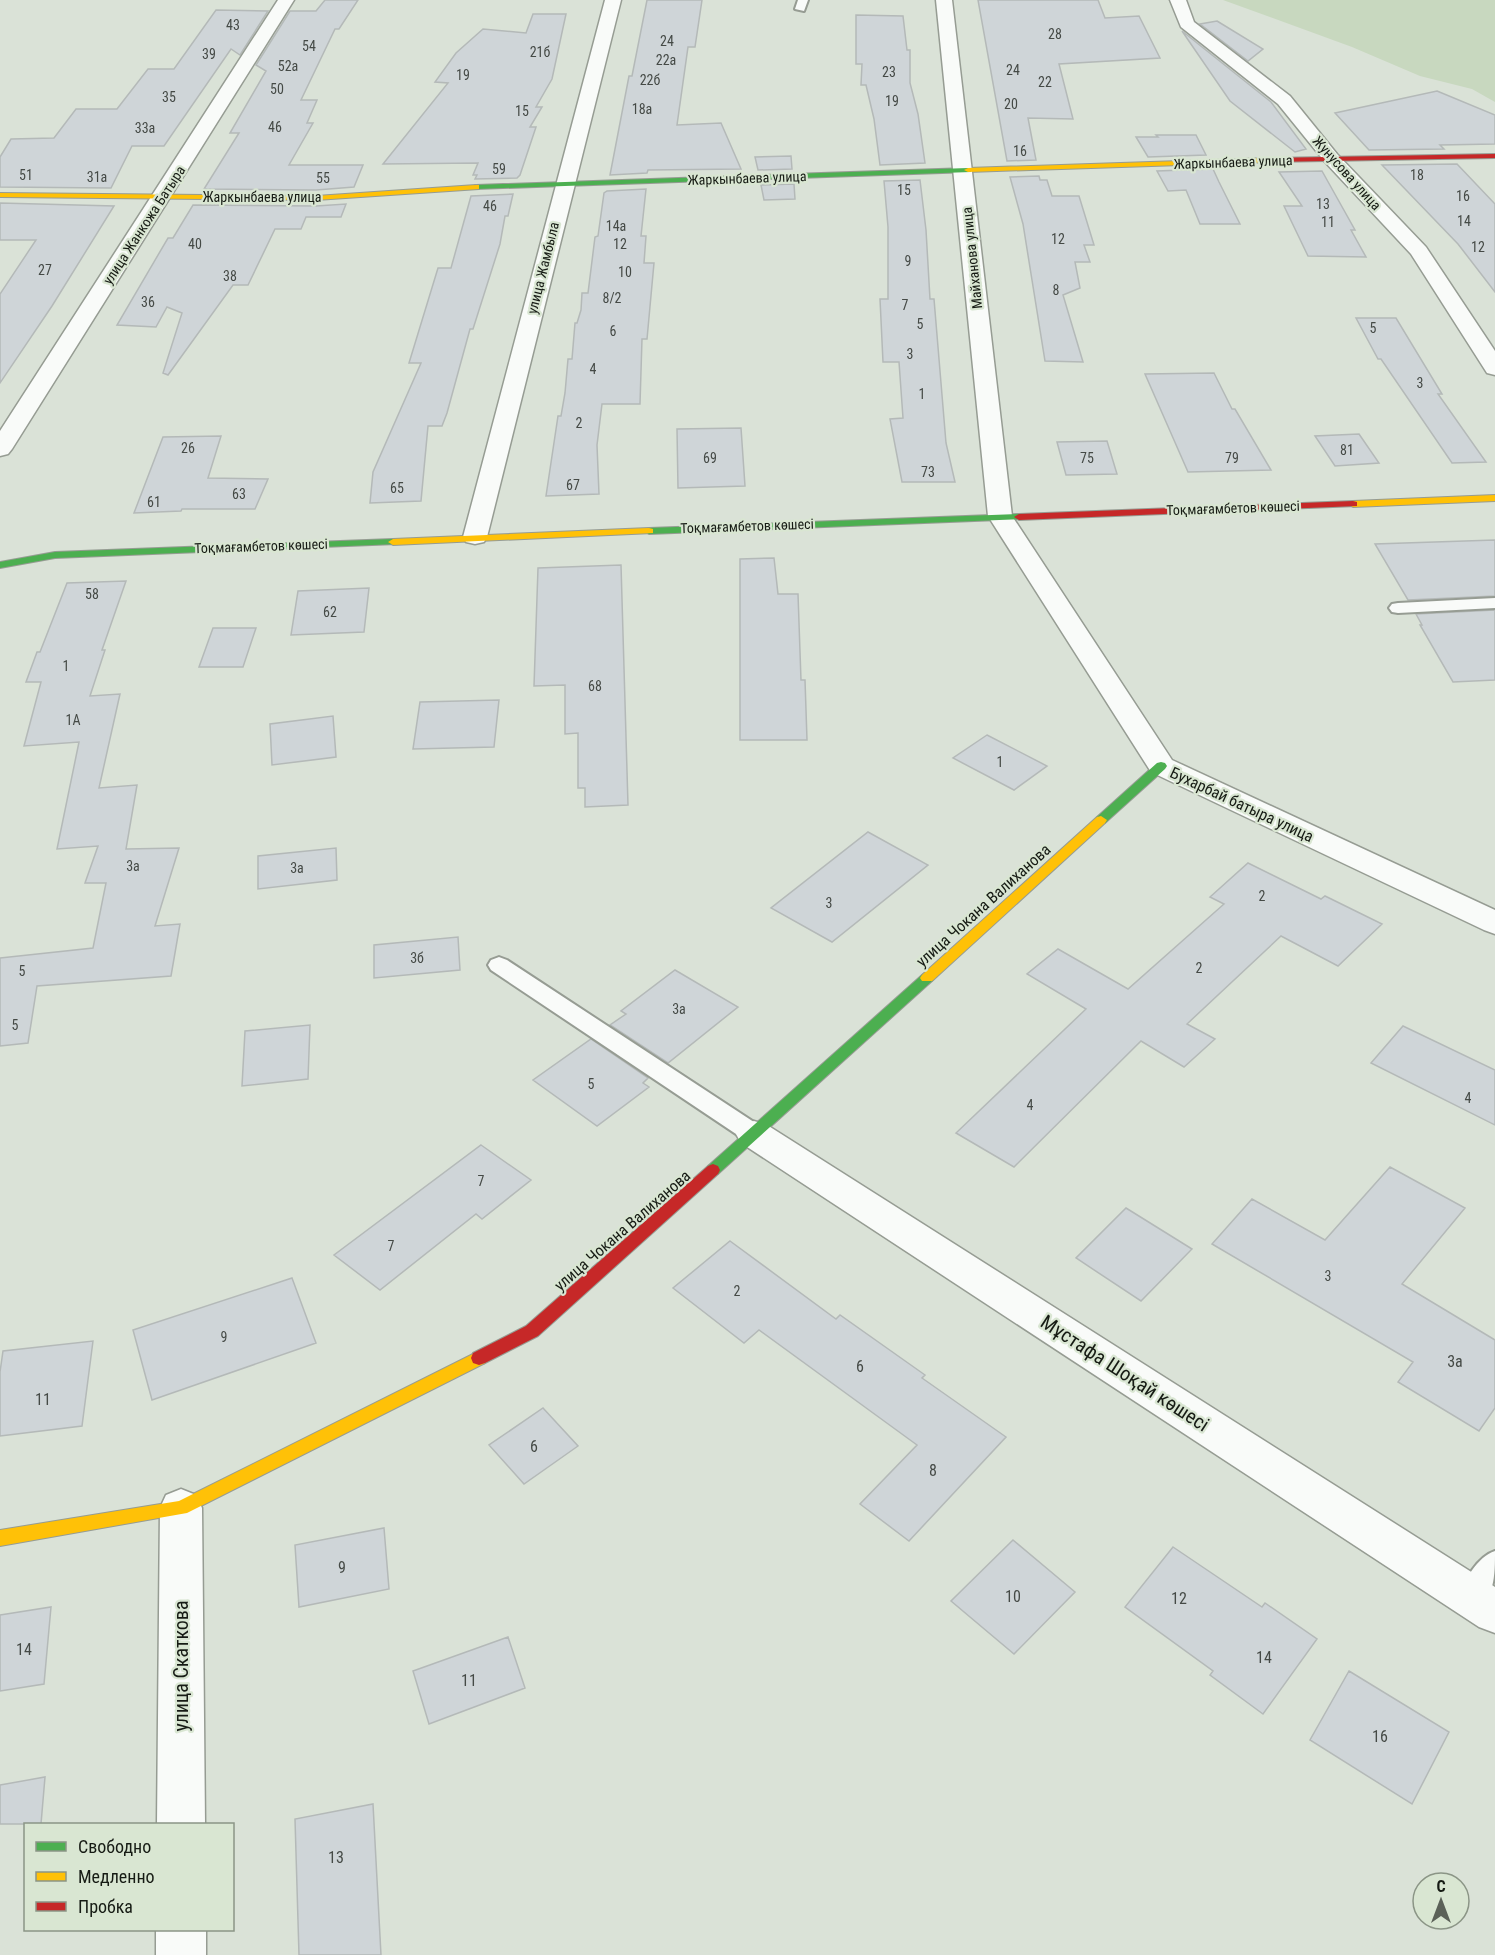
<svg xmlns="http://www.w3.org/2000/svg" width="1495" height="1955" viewBox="0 0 1495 1955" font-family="'Roboto Condensed',sans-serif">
  <rect width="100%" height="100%" fill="#dae2d7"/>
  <path fill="#c8d8bf" d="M1223,0H1495V102L1472,89L1420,76L1352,47Z"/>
  <path fill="#cfd5d8" stroke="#b4b9b8" stroke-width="1.5" d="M325,0H358L339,29H335L301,100H317L307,123H313L289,165H363L354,187L316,190L204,189L239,133H230L266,71L256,65L290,11H316Z
    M647,0H702L695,47H688L677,125L721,123L741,169L648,170L647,173L610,175L629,76H632Z
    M978,0H1098L1105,18L1139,16L1160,58L1059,64L1073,119L1028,118L1036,160L1007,161Z
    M216,10L268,11L240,55L231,49L164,146H132L111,188L0,187V157L11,139L54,138L76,109H117L148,69H174Z
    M533,14H566L552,79L536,107H542L530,127H536L520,175L517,178L475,179L477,175H473L478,163L383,164L448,83L435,82L456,53L483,29L526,33Z
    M856,15L903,16L907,50H910V83L918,114L925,163L880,165L874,119L866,85H861L862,64H856Z
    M1217,21L1263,49L1248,61L1200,24Z
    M1182,31L1271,102L1306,149L1295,152L1230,101Z
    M1437,91L1495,115V144L1440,145L1444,149L1369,150L1335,113Z
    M1156,135H1196L1206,155L1148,157L1136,137H1158Z
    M791,156L792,169L758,170L755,157Z
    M1457,164L1495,204V292L1458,244L1382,165Z
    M1213,169L1219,182L1240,224H1200L1186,190L1168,191L1157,171Z
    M1322,171L1355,230H1351L1366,257L1308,256L1284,206H1302L1279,172Z
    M1039,176L1040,180H1047L1052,196H1079L1094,245H1084L1090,262H1075L1080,288L1063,295L1083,362L1045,361L1023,224L1010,177Z
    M920,180L926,230L930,299H934L946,443L955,482H902L890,419L903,418L899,362H883L880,299H888V227L884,181Z
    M794,184L795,199L764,200L761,185Z
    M646,189L641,236H646L644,263H654L647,339H642L640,404H602L597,445L599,494L546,496L558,416H561L565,393L568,359H572L575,323H577L581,310L582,293H588L595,237L598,236L604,193L607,191Z
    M513,194L508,216H505L500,244L473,329H470L447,413L442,426H428L421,501L370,503L373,472L421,363H409L438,268H451L471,196Z
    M0,203L114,206L52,306L0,383V294L36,240H0Z
    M346,204L341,217H306L301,229H275L248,285H233L168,375L163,373L182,313L167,307L156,327L117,325L168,238H173L193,205L316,206Z
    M1356,318H1396L1442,394H1438L1486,462L1452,463L1381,359H1378Z
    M1214,373L1232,409H1235L1271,470L1188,472L1145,374Z
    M741,428L745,486L678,488L677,429Z
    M1359,434L1379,463L1335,466L1315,436Z
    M221,436L208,478L268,479L255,509H182L181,511L134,513L163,437Z
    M1107,441L1117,474L1066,475L1057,442Z
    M1495,540V596L1408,600L1375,544Z
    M774,558L778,594H798L801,680H805L807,740H740V559Z
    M621,565L628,805L585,807V788H578V733L565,734V685L534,686L538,568Z
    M126,581L102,650H105L90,696L120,694L99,788L137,785L126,849L179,848L155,926L180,924L171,976L37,986L28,1043L0,1046V958L93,948L106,883H85L98,846L57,849L79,742L24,746L41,682H26L37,652H40L67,583Z
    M369,588L364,632L291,635L298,591Z
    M1495,610V680L1453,682L1420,625H1422L1416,614Z
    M213,628H256L243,667H199Z
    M499,700L494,747L413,749L420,702Z
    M333,716L336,757L272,765L270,724Z
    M987,735L1047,766L1014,790L953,758Z
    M868,832L928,865L832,942L771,908Z
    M336,848L337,880L258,889V856Z
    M1248,863L1321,899L1325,896L1382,924L1338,966L1281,936L1187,1024L1215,1039L1184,1067L1141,1041L1014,1167L956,1133L1086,1009L1027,974L1058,949L1128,989L1224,904L1210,897Z
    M458,937L460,970L374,978V945Z
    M675,970L738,1007L668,1063L610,1025L626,1014L621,1011Z
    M310,1025L308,1079L242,1086L245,1031Z
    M1403,1026L1495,1070V1125L1371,1063Z
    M591,1039L648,1078L643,1083L649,1087L597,1126L533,1080Z
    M481,1145L531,1180L482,1219L476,1214L380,1290L334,1255Z
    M1390,1167L1465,1208L1402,1284L1495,1340V1408L1479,1431L1398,1382L1413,1362L1212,1244L1252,1199L1325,1240Z
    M1126,1208L1192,1249L1141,1301L1076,1258Z
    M730,1241L836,1319L840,1315L925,1375L922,1378L1006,1437L909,1541L860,1504L917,1445L759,1330L744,1343L673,1288Z
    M292,1278L316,1343L152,1400L133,1330Z
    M93,1341L82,1426L0,1436V1372L3,1351Z
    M543,1408L578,1446L524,1484L489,1445Z
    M384,1528L389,1589L299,1607L295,1545Z
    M1013,1540L1075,1592L1014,1654L951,1601Z
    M1173,1547L1262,1607L1265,1603L1317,1639L1263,1714L1210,1675L1213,1671L1125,1607Z
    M51,1607L44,1684L0,1691V1615Z
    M508,1637L525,1688L429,1724L413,1671Z
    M1349,1671L1449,1732L1412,1804L1310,1740Z
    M45,1777L41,1824H0V1785Z
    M373,1804L381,1955H299L295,1819Z"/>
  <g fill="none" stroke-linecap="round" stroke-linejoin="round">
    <g stroke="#969c93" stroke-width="4">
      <path id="lane" d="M798,0H808L804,11L795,9Z
        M1495,598V608L1398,613L1392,612L1389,608L1392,604L1398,603Z
        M499,957L507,960L763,1128L766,1134L763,1140L754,1143L745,1140L491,970L488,965L491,960Z
        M1495,1551C1495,1575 1495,1601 1472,1611L1461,1607L1457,1597C1465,1580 1477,1557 1495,1551Z"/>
    </g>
    <g stroke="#969c93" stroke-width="3">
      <path id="street" d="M278,0H294L12,449L8,454L0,456V431Z
        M605,0H621L487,537L484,542L475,544L466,542L463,537Z
        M936,0H952L1012,516L1172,760L1495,910V934L1484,930L1151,772L988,516Z
        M1170,0H1186L1194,22L1290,96L1337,154L1426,247L1495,351V375L1487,373L1411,254L1325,162L1278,104L1181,27Z
        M754,1121L767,1125L1495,1587V1633L1479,1627L741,1143L736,1134L741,1125Z
        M181,1489L196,1495L202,1508L205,1824H157L160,1508L166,1495Z
        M156,1930H206V1955H156Z"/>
    </g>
    <g stroke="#969c93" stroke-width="2">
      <path id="fast" d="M968,168H971V172L476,189L472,187L476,185Z
        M1019,514L1024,517L1023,519L649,534L644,531L649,528Z
        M393,539L397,540V544L55,558L0,568V562L55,552Z
        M1161,762L1165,763L1167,766L1165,769L1105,823H1097L1095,820L1097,817L1157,763Z
        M927,973L932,975L934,978L932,981L718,1174H708L706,1170L708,1166L922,975Z"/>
    </g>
    <g stroke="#969c93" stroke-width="2">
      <path id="slow" d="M1270,158H1273V162L968,172L964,170L968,168Z
        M476,185H479V189L316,200L0,197V193L316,196Z
        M1495,495V501L1353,507L1348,504L1353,501Z
        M649,528L653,529V533L393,545L388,542L393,539Z
        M1101,816L1107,820L1105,823L932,981H922L920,978L922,975L1097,817Z
        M479,1351L485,1353L487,1358L485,1363L187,1513L0,1546V1530L179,1501Z"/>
    </g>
    <g stroke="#969c93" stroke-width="2">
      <path id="jam" d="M1495,154V158L1270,162L1266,160L1270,158Z
        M1353,501L1357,502V506L1019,520L1014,517L1019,514Z
        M713,1164L718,1166L720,1170L718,1174L538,1336L485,1363L479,1365L473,1363L471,1358L473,1353L526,1326L708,1166Z"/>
    </g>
    <use href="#lane" fill="#f9fbf9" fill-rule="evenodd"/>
    <use href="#street" fill="#f9fbf9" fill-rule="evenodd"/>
    <use href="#fast" fill="#4caf50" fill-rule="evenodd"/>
    <use href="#slow" fill="#ffc107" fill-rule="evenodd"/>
    <use href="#jam" fill="#c62828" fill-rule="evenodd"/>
  </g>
  <g text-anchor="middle" stroke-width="4.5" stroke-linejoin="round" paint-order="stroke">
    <g font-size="14" fill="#454a46">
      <text x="233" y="30">43</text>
      <text x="1055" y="39">28</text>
      <text x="667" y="46">24</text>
      <text x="309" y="51">54</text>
      <text x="540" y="57">21б</text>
      <text x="209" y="59">39</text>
      <text x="666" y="65">22а</text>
      <text x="288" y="71">52а</text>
      <text x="1013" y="75">24</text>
      <text x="889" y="77">23</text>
      <text x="463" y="80">19</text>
      <text x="650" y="85">22б</text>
      <text x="1045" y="87">22</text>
      <text x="277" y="94">50</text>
      <text x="169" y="102">35</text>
      <text x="892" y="106">19</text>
      <text x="1011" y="109">20</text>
      <text x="642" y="114">18а</text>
      <text x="522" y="116">15</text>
      <text x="275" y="132">46</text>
      <text x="145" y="133">33а</text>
      <text x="1020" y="156">16</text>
      <text x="499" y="174">59</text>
      <text x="26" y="180">51</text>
      <text x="1417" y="180">18</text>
      <text x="97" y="182">31а</text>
      <text x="323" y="183">55</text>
      <text x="904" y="195">15</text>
      <text x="1463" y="201">16</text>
      <text x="1323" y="209">13</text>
      <text x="490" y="211">46</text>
      <text x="1464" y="226">14</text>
      <text x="1328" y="227">11</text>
      <text x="616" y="231">14а</text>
      <text x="1058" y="244">12</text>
      <text x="195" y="249">40</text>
      <text x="620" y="249">12</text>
      <text x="1478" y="252">12</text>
      <text x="908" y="266">9</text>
      <text x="45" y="275">27</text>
      <text x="625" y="277">10</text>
      <text x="230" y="281">38</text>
      <text x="1056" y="295">8</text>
      <text x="612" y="303">8/2</text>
      <text x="148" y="307">36</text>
      <text x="905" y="310">7</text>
      <text x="920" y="329">5</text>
      <text x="1373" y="333">5</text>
      <text x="613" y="336">6</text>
      <text x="910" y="359">3</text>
      <text x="593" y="374">4</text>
      <text x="1420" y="388">3</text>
      <text x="922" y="399">1</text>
      <text x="579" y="428">2</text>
      <text x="188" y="453">26</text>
      <text x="1347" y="455">81</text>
      <text x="710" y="463">69</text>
      <text x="1087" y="463">75</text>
      <text x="1232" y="463">79</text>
      <text x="928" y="477">73</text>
      <text x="573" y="490">67</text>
      <text x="397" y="493">65</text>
      <text x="239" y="499">63</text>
      <text x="154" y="507">61</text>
      <text x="92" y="599">58</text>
      <text x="330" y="617">62</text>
      <text x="66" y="671">1</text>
      <text x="595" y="691">68</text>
      <text x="73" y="725">1А</text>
      <text x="1000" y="767">1</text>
      <text x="133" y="871">3а</text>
      <text x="297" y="873">3а</text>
      <text x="1262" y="901">2</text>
      <text x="829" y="908">3</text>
      <text x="417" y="963">3б</text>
      <text x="1199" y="973">2</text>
      <text x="22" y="976">5</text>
      <text x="679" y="1014">3а</text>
      <text x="15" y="1030">5</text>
      <text x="591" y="1089">5</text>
      <text x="1468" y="1103">4</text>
      <text x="1030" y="1110">4</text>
      <text x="481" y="1186">7</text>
      <text x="391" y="1251">7</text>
      <text x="1328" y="1281">3</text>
      <text x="737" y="1296">2</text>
      <text x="224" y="1342">9</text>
    </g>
    <g font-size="14" fill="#161b14" stroke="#d9e6d2">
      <text transform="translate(1233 162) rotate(-2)" y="5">Жаркынбаева улица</text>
      <text transform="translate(1347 173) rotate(48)" y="5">Жунусова улица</text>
      <text transform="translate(747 178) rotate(-2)" y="5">Жаркынбаева улица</text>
      <text x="262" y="202">Жаркынбаева улица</text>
      <text transform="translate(144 225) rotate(-57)" y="5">улица Жанкожа Батыра</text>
      <text transform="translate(972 258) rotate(-96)" y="5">Майханова улица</text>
      <text transform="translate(543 268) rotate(-76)" y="5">улица Жамбыла</text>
      <text transform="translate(1233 508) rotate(-2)" y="5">Тоқмағамбетов көшесі</text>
      <text transform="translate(747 526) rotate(-2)" y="5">Тоқмағамбетов көшесі</text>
      <text transform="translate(261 546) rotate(-2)" y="5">Тоқмағамбетов көшесі</text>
    </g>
    <g font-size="16" fill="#161b14" stroke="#d9e6d2">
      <text transform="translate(1242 804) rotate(25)" y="6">Бухарбай батыра улица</text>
      <text transform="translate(983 905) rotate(-42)" y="6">улица Чокана Валиханова</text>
      <text transform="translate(622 1230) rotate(-41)" y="6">улица Чокана Валиханова</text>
    </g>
    <g font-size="16" fill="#454a46">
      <text x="1455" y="1367">3а</text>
      <text x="860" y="1372">6</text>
      <text x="43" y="1405">11</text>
      <text x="534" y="1452">6</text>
      <text x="933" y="1476">8</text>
      <text x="342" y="1573">9</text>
      <text x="1013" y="1602">10</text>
      <text x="1179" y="1604">12</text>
      <text x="24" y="1655">14</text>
      <text x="1264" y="1663">14</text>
      <text x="469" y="1686">11</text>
      <text x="1380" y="1742">16</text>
      <text x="336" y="1863">13</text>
    </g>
    <g font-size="20" fill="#161b14" stroke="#d9e6d2">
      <text transform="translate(1125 1373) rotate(33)" y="7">Мұстафа Шоқай көшесі</text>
      <text transform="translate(181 1666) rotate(-90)" y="7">улица Скаткова</text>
    </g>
  </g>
  <rect x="24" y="1823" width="210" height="108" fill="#d9e6d2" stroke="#8b9586" stroke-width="1.5"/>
  <rect x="36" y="1842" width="30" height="9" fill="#4caf50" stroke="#8b9586" stroke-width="1.5"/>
  <text x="78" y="1853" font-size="18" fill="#161b14">Свободно</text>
  <rect x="36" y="1872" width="30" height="9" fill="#ffc107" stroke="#8b9586" stroke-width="1.5"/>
  <text x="78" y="1883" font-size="18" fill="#161b14">Медленно</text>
  <rect x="36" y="1902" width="30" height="9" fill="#c62828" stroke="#8b9586" stroke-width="1.5"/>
  <text x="78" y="1913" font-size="18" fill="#161b14">Пробка</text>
  <g transform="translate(1441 1901)"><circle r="28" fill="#d9e6d2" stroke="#8b9586" stroke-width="1.5"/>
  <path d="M0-4.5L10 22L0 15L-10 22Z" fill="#5b6158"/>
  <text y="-9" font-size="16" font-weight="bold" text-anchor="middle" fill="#161b14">С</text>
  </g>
</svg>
